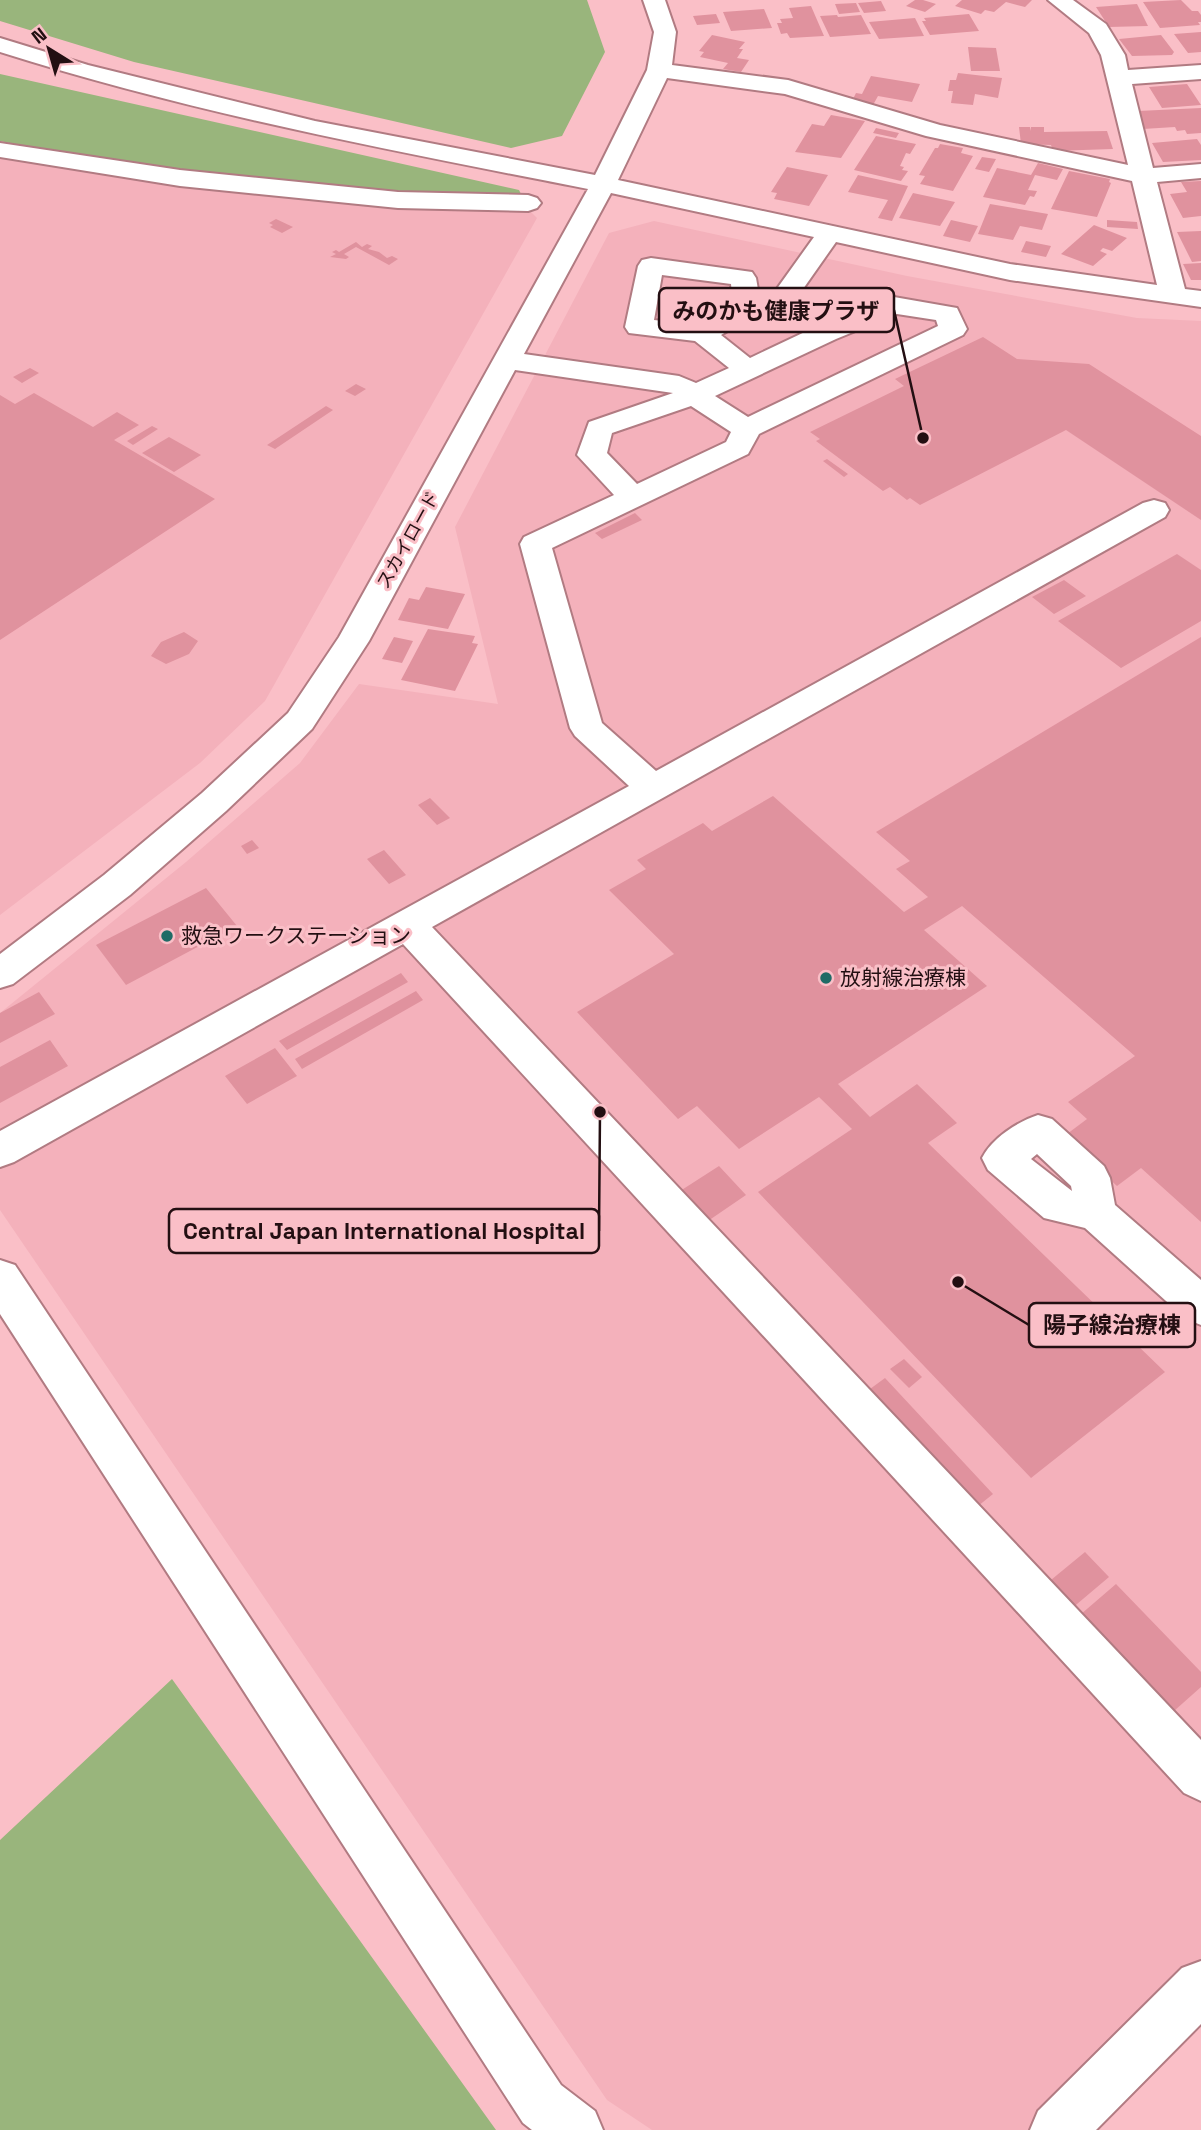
<svg xmlns="http://www.w3.org/2000/svg" width="1201" height="2130" viewBox="0 0 1201 2130" font-family="'Space Grotesk','Noto Sans JP',sans-serif">
  <rect width="100%" height="100%" fill="#fabfc7"/>
  <path fill="#f4b1bb" d="M0,141L53,152L529,210L537,218L265,701L200,763L0,915Z
    M654,221L907,276L1137,318L1201,321V1960L1037,2130H652L607,2100L0,1210V1013L186,862L300,763L359,684L498,704L455,527L609,233Z"/>
  <path fill="#99b57c" d="M0,0H587L605,52L562,136L511,148L134,62L0,21Z
    M0,74L519,190L529,210C352,193 173,179 0,141Z
    M172,1679L496,2130H0V1840Z"/>
  <path fill="#e0929e" d="M915,0H923L936,4L925,12L906,6Z
    M962,0H1032L1025,7L1006,2L994,12L985,10L981,14L955,6Z
    M1181,0L1192,11H1198L1201,15V22H1198L1200,25L1160,28L1143,2Z
    M881,1L886,11L864,13L858,3Z
    M856,3L860,12L839,14L835,4Z
    M1137,4L1148,26L1109,27L1096,7Z
    M811,6L824,36L790,38L787,33L781,34L777,23H782L780,19L793,18L789,8Z
    M764,9L772,28L731,31L723,12Z
    M716,14L720,23L697,25L693,16Z
    M969,14L979,31L930,35L922,21H926L924,18Z
    M837,15L838,17L861,15L871,34L830,37L820,16Z
    M915,18L924,36L879,39L869,22Z
    M1201,32V52L1188,53L1174,34Z
    M712,35L745,42L739,49H743L737,58L749,60L741,72L723,69L728,63L700,57L704,52L699,51Z
    M1161,35L1174,52L1172,55L1132,56L1119,39Z
    M968,47L996,48L1000,71H971Z
    M958,73L1002,78L998,98L975,94L973,105L951,103L953,91H948L950,80H956Z
    M871,76L920,84L912,102L878,96L873,105L852,101L856,93L862,94Z
    M1187,84L1201,105L1162,108L1149,87Z
    M1201,108V133L1187,134L1185,130L1177,131L1175,127L1143,129L1138,111Z
    M831,115L865,121L841,158L795,152L812,124L824,126Z
    M1019,127H1030L1031,131V127H1044V132L1107,131L1113,149L1053,151L1051,145L1021,144Z
    M876,128L899,133L896,138L873,133Z
    M876,136L916,144L910,154L906,153L900,166L904,167L902,170L908,171L901,181L854,170Z
    M1197,139L1201,145V160L1163,162L1152,143Z
    M940,144L963,148L961,153L973,156L953,191L920,184L925,176L919,175L935,148H938Z
    M982,157L996,159L989,172L975,169Z
    M1038,163L1063,169L1057,180L1035,175L1028,190L1037,191L1034,197L1030,196L1025,205L983,197L997,168L1031,175Z
    M787,167L828,175L809,206L774,199L777,193L771,192Z
    M1069,171L1110,179L1109,182L1111,183L1097,217L1051,209Z
    M858,175L908,186L892,221L878,218L888,200L848,192Z
    M1201,181V216L1183,218L1170,194L1187,192L1181,182Z
    M913,193L955,202L940,226L899,218Z
    M990,204L1048,214L1042,230L1020,226L1013,240L978,234Z
    M276,219L293,227L282,233L270,227L273,225L269,223Z
    M951,220L978,226L970,242L943,236Z
    M1107,220L1137,222L1138,229L1107,227Z
    M1094,225L1127,238L1112,251L1103,248L1100,251L1107,254L1093,266L1061,254Z
    M1201,231V261L1192,262L1177,232Z
    M1026,241L1051,246L1046,257L1021,252Z
    M356,242L362,247L367,244L372,246L368,249L379,252L387,258L392,256L398,259L389,265L356,247L344,254L349,257L346,259L330,257L336,254L332,252L336,250L339,252Z
    M1201,263V280H1191L1183,264Z
    M983,337L1017,359L1089,364L1201,436V520L1066,430L920,505L910,498L907,500L890,487L883,491L816,441L820,439L810,432L904,386L895,379Z
    M30,368L39,373L22,383L13,377Z
    M356,384L366,389L355,396L345,391Z
    M34,393L93,427L117,412L139,425L114,440L215,499L0,640V395L15,404Z
    M326,406L333,410L275,449L267,445Z
    M152,426L158,429L133,445L127,441Z
    M169,437L201,455L174,472L142,453Z
    M827,459L848,474L844,477L823,461Z
    M635,513L642,520L602,539L595,533Z
    M1177,554L1201,570V621L1121,668L1058,621Z
    M1064,580L1086,596L1054,614L1032,597Z
    M426,587L465,594L448,629L398,620L409,598L419,600Z
    M428,629L475,636L472,643L478,644L455,691L401,680Z
    M184,632L198,641L189,654L166,664L151,656L161,642Z
    M394,637L413,641L402,663L382,659Z
    M1201,637V1222L1141,1168L1117,1186L1063,1137L1087,1119L1068,1102L1135,1056L962,906L924,930L987,986L838,1084L870,1117L917,1084L957,1123L928,1143L1165,1372L1031,1478L758,1192L852,1129L819,1097L739,1149L697,1106L678,1119L577,1012L674,954L609,890L646,869L637,860L703,823L712,831L773,796L904,912L928,897L896,869L910,861L876,832Z
    M430,798L450,818L437,825L418,805Z
    M252,840L259,848L247,854L241,846Z
    M384,850L406,875L389,884L367,859Z
    M206,888L237,926L126,985L96,945Z
    M401,973L408,982L287,1050L279,1041Z
    M416,991L423,1000L302,1069L295,1059Z
    M39,992L55,1014L0,1043V1013Z
    M50,1040L68,1066L0,1103V1067Z
    M275,1048L297,1076L247,1104L225,1076Z
    M719,1166L746,1195L705,1223L677,1193Z
    M904,1359L922,1377L909,1388L890,1369Z
    M885,1378L993,1494L978,1506L870,1389Z
    M1085,1552L1109,1577L1064,1615L1040,1589Z
    M1116,1584L1201,1672V1687L1165,1719L1073,1621Z"/>
  <g fill="none" stroke-linecap="round" stroke-linejoin="round">
    <g stroke="#b17b82" stroke-width="4">
      <path id="minor" d="M643,0H665L676,32L672,65L788,80L940,125L1128,165L1101,55L1089,33L1048,0H1073L1106,24L1125,55L1128,70L1201,65V79L1132,84L1153,168L1201,164V178L1157,182L1185,289L1201,291V307L1010,280L836,242L803,289L831,321L894,297L957,308L967,329L963,335L759,434L748,454L552,548L602,723L656,771L1143,503L1154,500L1165,503L1169,510L1165,517L432,927L1201,1740V1801L1184,1793L403,944L14,1162L0,1167V1131L629,786L575,736L570,728L520,544L524,537L614,495L577,455L589,422L673,393L515,370L369,641L312,729L226,811L130,895L13,984L0,988V954L104,875L202,793L288,713L339,637L588,189C390,150 192,113 0,52V38L88,65L315,121L595,175L647,70L654,32ZM667,78L785,94L926,136L1132,181L1157,285L1010,264L618,180ZM611,193L814,237L776,290L809,330L750,358L721,335L757,313L761,307L756,278L752,272L651,258L642,260L638,266L625,327L629,333L695,341L729,368L696,383L679,376L524,354ZM662,275L731,284L733,304L698,325L654,320ZM897,314L936,320L938,326L748,417L715,396L836,339ZM691,406L731,432L726,442L637,484L607,453L612,433Z
        M0,143L180,170L398,192L528,195L537,198L541,203L537,208L528,211L398,208L180,186L0,157Z
        M1038,1115L1052,1119L1104,1166L1110,1178L1115,1205L1201,1280V1325L1186,1319L1085,1228L1044,1218L988,1170L982,1158C992,1138 1017,1122 1038,1115ZM1037,1154L1071,1186L1072,1191L1031,1159Z
        M0,1260L15,1265L561,2085L595,2111L603,2130H532L523,2123L0,1314Z
        M1201,1961V2024L1096,2130H1030L1038,2111L1182,1968Z"/>
    </g>
    <use href="#minor" fill="#fff" fill-rule="evenodd"/>
  </g>
  <g fill="#1f6b66" stroke="#fabfc7" stroke-width="2.5">
    <circle cx="167" cy="936" r="7"/>
    <circle cx="826" cy="978" r="7"/>
  </g>
  <g text-anchor="middle" stroke-width="6" stroke-linejoin="round" paint-order="stroke">
    <g font-size="18" fill="#230f12" stroke="#fabfc7">
      <text transform="translate(408 540) rotate(-61)" y="6">スカイロード</text>
    </g>
    <g font-size="21" fill="#230f12" stroke="#fabfc7" text-anchor="start">
      <text x="181" y="943">救急ワークステーション</text>
      <text x="840" y="985">放射線治療棟</text>
    </g>
  </g>
  <path fill="none" stroke="#230f12" stroke-width="2.5" d="M923 438L894 310M600 1112L599 1231M958 1282L1029 1325"/>
  <g fill="#230f12" stroke="#fabfc7" stroke-width="2.5">
    <circle cx="923" cy="438" r="7"/>
    <circle cx="600" cy="1112" r="7"/>
    <circle cx="958" cy="1282" r="7"/>
  </g>
  <g fill="#fabfc7" stroke="#230f12" stroke-width="2.5">
    <rect x="659" y="288" width="235" height="44" rx="7"/>
    <rect x="169" y="1209" width="430" height="44" rx="7"/>
    <rect x="1029" y="1303" width="166" height="44" rx="7"/>
  </g>
  <g font-size="23" text-anchor="middle" font-weight="bold" fill="#230f12">
    <text x="776" y="319">みのかも健康プラザ</text>
    <text x="384" y="1239">Central Japan International Hospital</text>
    <text x="1112" y="1333">陽子線治療棟</text>
  </g>
  <g transform="translate(49 49) rotate(323)" stroke="#fabfc7" stroke-width="5" paint-order="stroke">
  <path d="M0-5L12 26L0 18L-12 26Z" fill="#230f12"/>
  <text y="-10" font-size="19" font-weight="bold" text-anchor="middle" fill="#230f12">N</text>
  </g>
</svg>
